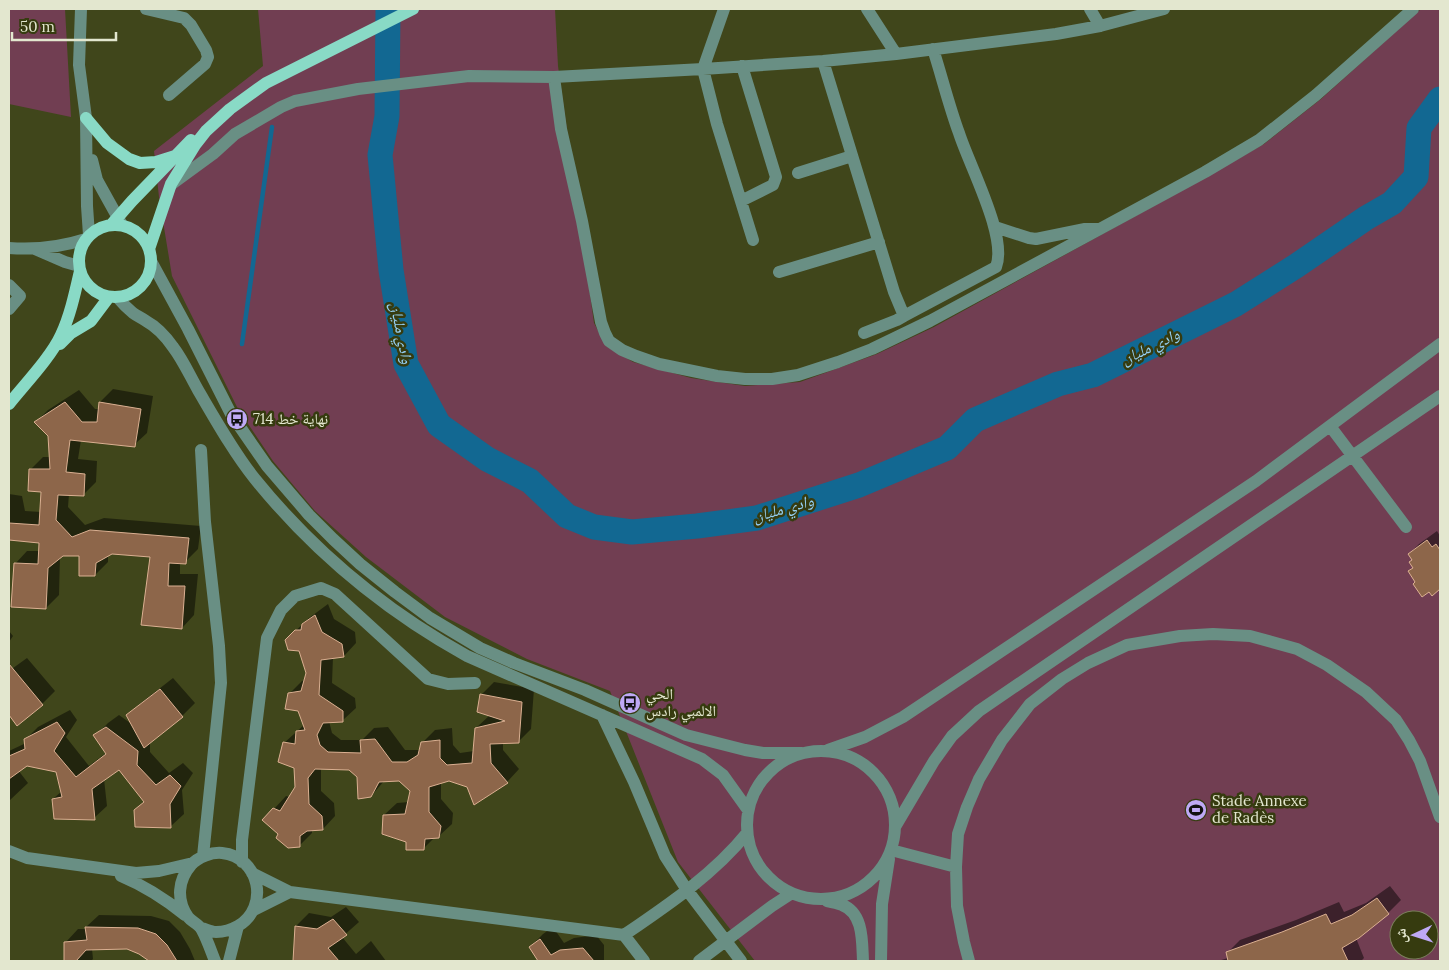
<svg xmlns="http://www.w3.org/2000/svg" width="1449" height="970" viewBox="0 0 1449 970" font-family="Lora,'Noto Naskh Arabic',serif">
  <rect width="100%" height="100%" fill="#40461b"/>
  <path fill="#713e52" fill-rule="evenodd" d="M9,9H65L71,117L9,104Z
    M258,9H555L558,66L594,323L606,346L633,362L691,378L745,386L800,382L877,354L934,327L1208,176L1264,144L1321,99L1421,9H1440V961H755L678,862L610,691L527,659L445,617L366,557L315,511L273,461L238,409L172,276L159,197L154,151L263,66ZM1399,920H1429V950H1399Z"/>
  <path fill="#0007" d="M113,389L153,396L147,433L134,445L81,440L78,459L97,461L96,482L84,494H69L68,507L85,525L104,518L201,526L198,549L185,562H180V574H198L194,615L182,628L151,556L111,552L108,554V562L95,575L80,555L60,556L59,595L46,608L15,564L27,551H40L41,542L9,539V494L22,496L25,511L41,512L43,491L30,470L43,457H51L50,436L36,422L48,410L79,390L95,409H99L100,402Z
    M1437,531L1440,536V581L1434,587L1417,582L1409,571L1414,567L1413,560L1409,554L1419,544Z
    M328,604L334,619L355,632L356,643L344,656L333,657L332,683L355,698L356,708L343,720L329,721L332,733L341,740H362L374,728L388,727L405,750H421L423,742L435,730L452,728L453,745L460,753L474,751L476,728L490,715L481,695L494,682L534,689L531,729L518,742H503V750L519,769L507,782L468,786L449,779L441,782V799L453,813L452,824L439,836L435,837L423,849L407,841L384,815L397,803L409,802L412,790L399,780H385L371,796L358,777L349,769L321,768V791L334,803L335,816L323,829H312V833L299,846L279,834L274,809L286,796L290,797L296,787L295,767L284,743L304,725L299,710L289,694L302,681L305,680L307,673L300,650L286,640L309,618Z
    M9,631L13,636L9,642Z
    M27,658L55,691L42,704L18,724L9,713V671Z
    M173,678L195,703L182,716L150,741V752L169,773L183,763L193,773L182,790L184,814L171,826H136L135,811L145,801L119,768L104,779L107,806L94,818L53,799L62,791L57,771L27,764L18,770L28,783L9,801V751L26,743L25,740L38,727L70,710L77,720L66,737L89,766L106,753L95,736L108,723L119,715L133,725L128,715L141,703Z
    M1390,886L1401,900L1388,913L1356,938L1364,958L1361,961H1218L1228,958L1227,953L1240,940L1296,920L1339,902L1344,912L1366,903Z
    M346,907L359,922L342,937L356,954L371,941L386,961H295L296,926L309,913L331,917Z
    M99,915L151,916L169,921L180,932L190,949L195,961H151L149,958L127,948L92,949L93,959L91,961H65L66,942L78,929H87L86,927Z
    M553,927L564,943L574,938L596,935L604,945V961H535L538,959L530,947L543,934Z"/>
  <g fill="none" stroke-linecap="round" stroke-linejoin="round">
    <path stroke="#126892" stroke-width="4.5" d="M242,344L272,127"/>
    <path stroke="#126892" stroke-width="25" d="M388,9L387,116L380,155L391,270L406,364L439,425L487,459L530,481L567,516L594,527L632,532L697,526L757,518L859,485L947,448L975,420L1058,384L1093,375L1236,304L1296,266L1366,218L1392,203L1416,177L1419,128L1440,99"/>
  </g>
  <path fill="#8d664a" stroke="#dbb092" d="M65,402L82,422H97L99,402L141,409L135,447L70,440L66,472L85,474L84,496L58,495L56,520L72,537L90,530L189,538L186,564L169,563L168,586H185L182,629L141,625L150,557L112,554L96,563L95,576H79V556H63L48,568L46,609L11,607L14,563L38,564L39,543L9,540V523L39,525L41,492L28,491L29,469H50L48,436L34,422Z
    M1427,540L1432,547L1436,544L1440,550V589L1432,596L1429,592L1422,597L1413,584L1415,582L1408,571L1413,568L1409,562L1412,560L1408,554Z
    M315,615L322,632L342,644L344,657L321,660L319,695L343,711V722L323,723L317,735L320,745L328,752L361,753L360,740L375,739L392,762H407L418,755L421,742L440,740V758L447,765L472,763L475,728L505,721L477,712L480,694L522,702L519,743L490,744L491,763L508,783L474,805L467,787L449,781L429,787V812L441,826L439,838L425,839L424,850H406V842L382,834L383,815L405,814L410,791L399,781L379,782L371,797L358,799L357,777L349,770L315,769L308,778L309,804L322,816L323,830L307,831L300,836V847L288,848L276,838L278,834L262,820L273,808L280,811L295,787L294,768L278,762L283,742L295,744L296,731L305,730L298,711L285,709L288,693L301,691L306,673L299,651L288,650L285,640L295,630H301L302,624Z
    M9,664L43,705L17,726L9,715Z
    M160,689L183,717L144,748L126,715Z
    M57,722L65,733L54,751L76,777L106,754L93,735L106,727L138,751L137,765L156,785L170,775L181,786L170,804L171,828L135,827L134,810L144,802L119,770L92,789L95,820L54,819L52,799L62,797L56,772L27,766L9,779V756L25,749L24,739Z
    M1377,898L1389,914L1359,938L1342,948L1348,961H1228L1226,952L1282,932L1326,914L1331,924L1352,915Z
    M333,919L347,935L328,948L339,961H293L295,926L317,929Z
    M85,927L138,928L156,934L167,945L177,961H149L139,954L127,949L86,950L76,961H64V942L87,940Z
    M540,939L551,955L560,950L583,948L594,961H538L529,947Z"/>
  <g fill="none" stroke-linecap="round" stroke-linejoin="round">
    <path stroke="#698f84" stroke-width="12" d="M81,9L79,65L86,118L87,206L89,235
      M146,9L184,18L191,25L206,50L208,57L205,64L169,95
      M724,9L703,69L717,124L753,240
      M867,9L896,54
      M1090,9L1100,26
      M823,61L894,292L904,316L897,320L864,333
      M554,77L561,129L582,221L601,322L605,333L609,341L622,350L636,356L659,364L717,376L745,379H772L798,375L838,362L872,349L930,321L1205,172L1259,140L1316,95L1413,9
      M92,160L97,180L122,225
      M798,173L852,156
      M172,184L213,154L235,134L281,107L295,101L358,89L469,76L554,77L703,69L823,61L896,54L1056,34L1100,26L1164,9
      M741,201L773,185L776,177L742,66
      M995,227L1029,238L1036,239L1085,229H1098
      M9,248C35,250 61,247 86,239
      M35,249L65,262L79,266
      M151,261L188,329L231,414L267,466L309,515L333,539L360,564L395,592L430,618L480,648L514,663L585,690L686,735L745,750L763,753H802
      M779,272L879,242
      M9,285L20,296L9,309
      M117,297C122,303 127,308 133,313C137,316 142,318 146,321C157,327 166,337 173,347C183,360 190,376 198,390C215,419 234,453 255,479C315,553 384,610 467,656L702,759L723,775L748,810
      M904,316L996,267C1008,237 969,165 959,133C949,106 942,77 933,49
      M1330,426L1406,527
      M201,450L205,522L219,646L221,683L203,856
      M602,715L634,782L665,856L687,890L741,961
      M828,750L865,737L903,717L1256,481L1440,344
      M747 825a74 74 0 1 1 148 0a74 74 0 1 1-148 0Z
      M895,827L934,761L952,736L979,711L1440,396
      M891,850L956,867
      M9,851L27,858L136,873L159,871L193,863
      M242,862V840L267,638L281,610L295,596L321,588L335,594L428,679L448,684L475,683
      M252,873L290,892L624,935L644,961
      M121,876C145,886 165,899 185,915
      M827,901C832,902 837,903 842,905C864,913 862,943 863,961
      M254,910L290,892
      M201,928C206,929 211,932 216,932C224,932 231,930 238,926C270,907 260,857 222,853C212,852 198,857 191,865C178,880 176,900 188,917C192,922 199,924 202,930C207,939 211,951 215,961
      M624,935C668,905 714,874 747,833
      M229,961L238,926
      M699,961L772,906L792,893
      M881,961L882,904L889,859
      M969,961L964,942L957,906L956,867L958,834L967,807L979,779L1002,740L1030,704L1062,679L1088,663L1127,645L1180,636L1213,634L1250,636L1297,649L1327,665L1366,692L1396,720L1409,740L1420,761L1440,817"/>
    <path stroke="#89dac6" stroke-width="12" d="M86,118L107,143L129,159L140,163L156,162L175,156
      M79 261a36 36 0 1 1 72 0a36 36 0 1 1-72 0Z
      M111,225L132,201L191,140
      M149,249L171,184L195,145L206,131L230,109L266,83L413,9
      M60,344L71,333L91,321L109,297
      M9,404C24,385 51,357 61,335C70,316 75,293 80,271"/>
  </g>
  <defs>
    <g id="bus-disc" transform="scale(1.125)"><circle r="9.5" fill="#bea9f5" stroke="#363b0f"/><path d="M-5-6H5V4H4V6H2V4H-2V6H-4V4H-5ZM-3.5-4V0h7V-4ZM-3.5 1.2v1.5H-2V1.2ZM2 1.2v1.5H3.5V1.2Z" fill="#111"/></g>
    <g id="stadium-disc" transform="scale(1.125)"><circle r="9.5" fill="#bea9f5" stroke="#363b0f"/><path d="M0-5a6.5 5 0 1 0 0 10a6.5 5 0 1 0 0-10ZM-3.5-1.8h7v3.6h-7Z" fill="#111"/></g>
  </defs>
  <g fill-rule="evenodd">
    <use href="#bus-disc" x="237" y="419"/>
    <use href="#bus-disc" x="630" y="703"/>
    <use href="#stadium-disc" x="1196" y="810"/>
  </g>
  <g text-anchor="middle" stroke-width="5" stroke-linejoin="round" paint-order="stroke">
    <g font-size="15" fill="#e3e7cf" stroke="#363b0f" text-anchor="start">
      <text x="253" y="424">نهاية خط 714</text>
      <text x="646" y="699">الحي<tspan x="646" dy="17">الالمبي رادس</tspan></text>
      <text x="1212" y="806">Stade Annexe<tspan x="1212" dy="17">de Radès</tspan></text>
    </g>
    <g font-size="16" font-style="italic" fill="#95cff3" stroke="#363b0f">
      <text transform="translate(402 333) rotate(79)" y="6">وادي مليان</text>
      <text transform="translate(1150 346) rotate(-26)" y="6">وادي مليان</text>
      <text transform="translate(783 508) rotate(-16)" y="6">وادي مليان</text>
    </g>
  </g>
  <rect width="1449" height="970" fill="none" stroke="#e3e7cf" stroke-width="20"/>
  <g transform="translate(1414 935) rotate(266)"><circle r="24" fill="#363b0f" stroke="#7b805c"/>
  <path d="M0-4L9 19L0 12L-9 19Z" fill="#bea9f5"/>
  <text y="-8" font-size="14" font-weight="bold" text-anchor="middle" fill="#e3e7cf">ش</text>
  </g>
  <path d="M12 32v8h104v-8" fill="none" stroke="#e3e7cf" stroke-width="2.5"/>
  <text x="20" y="32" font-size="15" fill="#e3e7cf" stroke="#363b0f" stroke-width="4" paint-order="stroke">50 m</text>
</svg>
